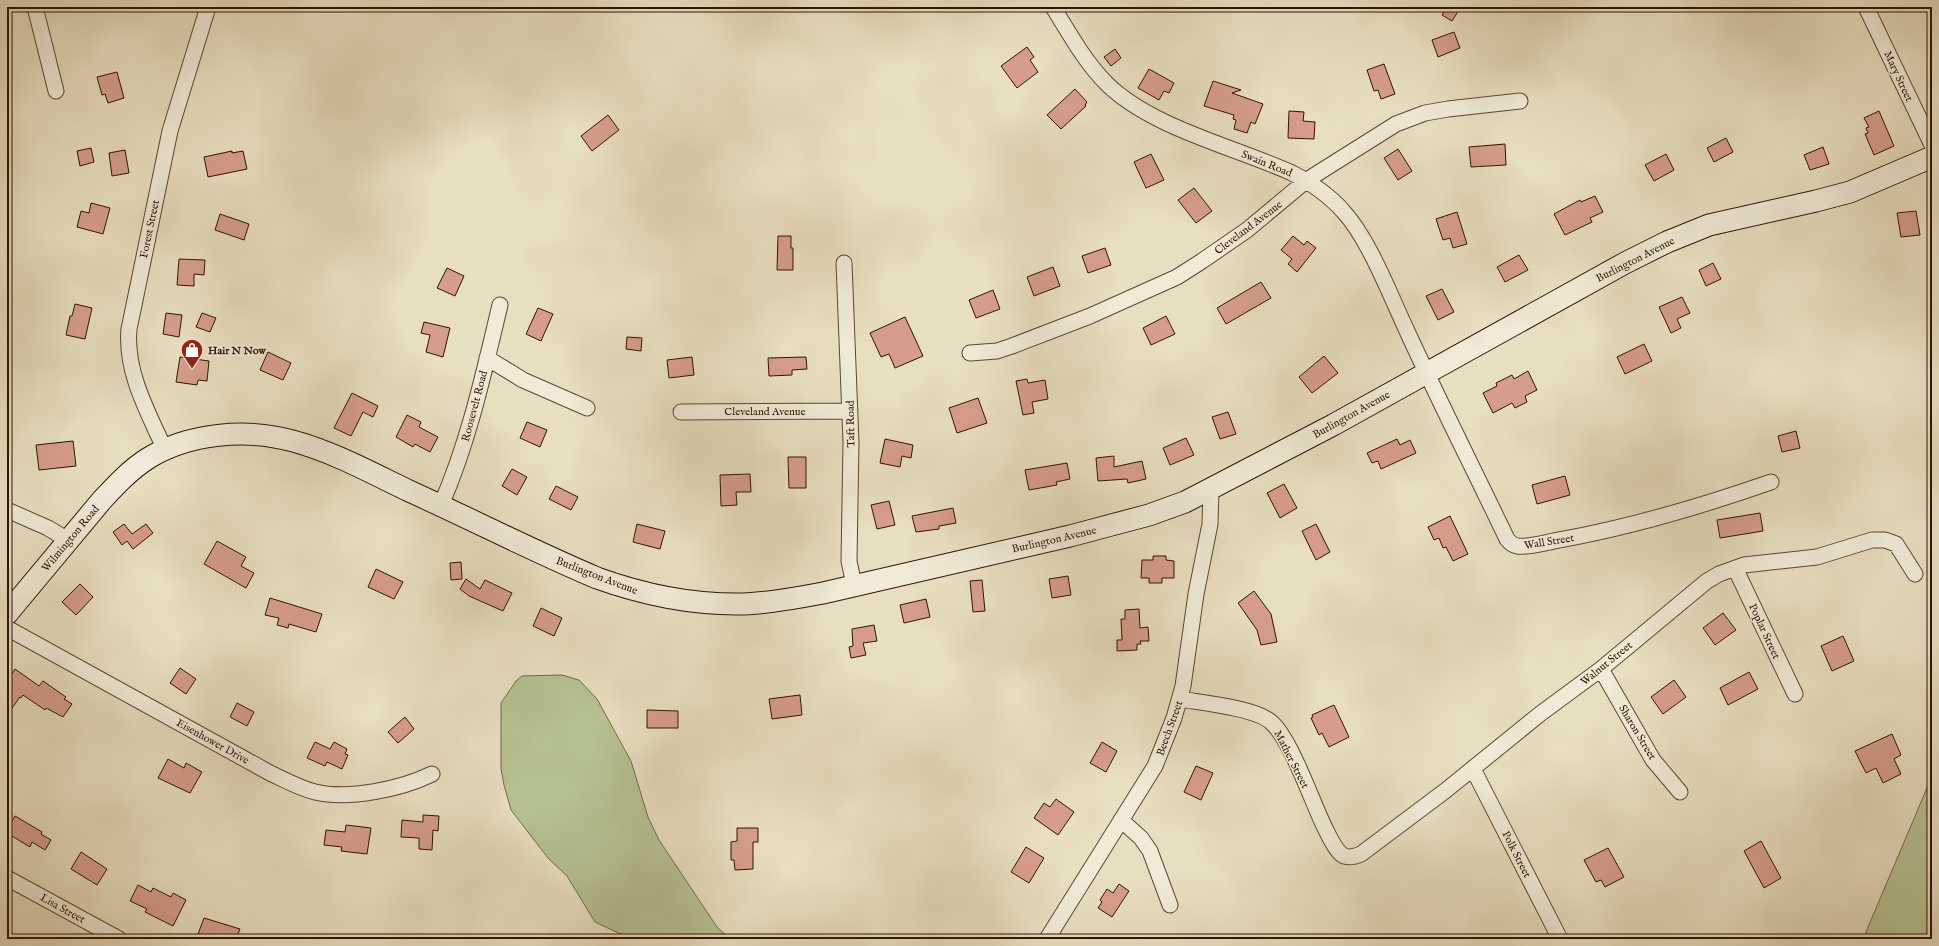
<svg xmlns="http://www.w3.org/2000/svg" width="1939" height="946" viewBox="0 0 1939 946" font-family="'IM FELL English',serif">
  <rect width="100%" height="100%" fill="#e8dec0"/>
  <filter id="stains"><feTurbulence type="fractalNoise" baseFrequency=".005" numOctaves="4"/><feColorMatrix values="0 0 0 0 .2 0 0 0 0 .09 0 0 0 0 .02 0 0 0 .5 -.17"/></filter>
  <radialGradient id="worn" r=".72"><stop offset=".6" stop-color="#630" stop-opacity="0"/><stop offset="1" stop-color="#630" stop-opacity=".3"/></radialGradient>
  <path fill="#b6c192" stroke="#726a49" d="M562,675L579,680L597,699L631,761L648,817L659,840L717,927L730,939H631L595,922L567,876L548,858L511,810L504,785L501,769V703L516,681L522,676Z
    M1932,776V939H1863Z"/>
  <path fill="#d69d8c" stroke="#2f1400" d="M1447,7H1461L1452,21L1442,15Z
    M1454,32L1460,48L1438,57L1432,40Z
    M1027,47L1034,57L1030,60L1038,72L1017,88L1001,66Z
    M1115,49L1121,58L1111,66L1104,57Z
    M1384,64L1395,94L1381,99L1378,90L1374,91L1367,70Z
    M1149,69L1174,83L1169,93L1164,91L1159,100L1138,88Z
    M117,72L124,98L108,103L105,94L102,95L97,77Z
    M1213,81L1241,90L1232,93L1263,104L1255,124L1251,122L1247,133L1234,129L1236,120L1233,119L1234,115L1204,106Z
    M1075,89L1087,102L1085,105L1086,106L1061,129L1047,115Z
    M1289,111L1304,112L1303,121L1315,122L1314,139L1288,138Z
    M1879,111L1894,146L1874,155L1865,134L1868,133L1866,128L1869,127L1864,118Z
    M608,115L619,130L592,151L581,136Z
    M1726,138L1733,152L1714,162L1707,148Z
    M1505,144L1506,165L1471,167L1469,147Z
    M1823,147L1829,164L1810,170L1804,155Z
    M91,148L94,162L80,166L77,151Z
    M1398,149L1412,171L1398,180L1384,158Z
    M125,150L129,173L112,176L109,153Z
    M232,151V153L243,151L247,169L208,177L204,157Z
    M1151,154L1164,180L1146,188L1134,162Z
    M1666,154L1674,170L1654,181L1645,165Z
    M1194,188L1212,211L1196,223L1178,200Z
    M1595,196L1603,212L1590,218L1592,222L1565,235L1554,214L1580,200L1581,202Z
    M91,203L110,208L103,234L77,227L81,211L89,213Z
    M1916,211L1920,235L1901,237L1897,213Z
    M1457,212L1467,244L1453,248L1450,238L1443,240L1436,219Z
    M220,214L249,224L244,240L215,230Z
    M778,236H791V248H793V270H777Z
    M1293,236L1304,245L1307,241L1316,248L1297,272L1288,264L1292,259L1281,250Z
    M1105,248L1111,265L1088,273L1082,256Z
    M1519,255L1528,270L1505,282L1497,267Z
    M179,259L205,260L204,275L194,274V286L177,285Z
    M1713,263L1721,279L1706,286L1699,270Z
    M1053,267L1060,286L1034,296L1027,277Z
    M447,268L464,276L455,296L437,288Z
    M1261,282L1271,298L1226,324L1217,308Z
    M1442,289L1454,312L1438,320L1426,296Z
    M993,290L1000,309L976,318L969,300Z
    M1682,297L1690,313L1677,319L1681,328L1671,333L1659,307Z
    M75,304L92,308L85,339L66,335L70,316H72Z
    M538,308L553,314L541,341L526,334Z
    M166,313L182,315L179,337L163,334Z
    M202,313L216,318L210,332L196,327Z
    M1166,316L1175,334L1151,345L1143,328Z
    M905,317L923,356L895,368L889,354L881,357L870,333Z
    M424,322L450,328L443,357L426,352L430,335L421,333Z
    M627,337L642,338L641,351L626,349Z
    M1644,344L1652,361L1625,374L1617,357Z
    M268,352L291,363L283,380L260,370Z
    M1324,356L1338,373L1312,393L1299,377Z
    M180,357L209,361L207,381L198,380L197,385L176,382Z
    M692,357L694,375L669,378L667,360Z
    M806,357L807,369L792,370V375L769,376L768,358Z
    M1528,371L1537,390L1525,396L1527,402L1515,408L1512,403L1493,413L1483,393L1497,386L1496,383L1512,375L1514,379Z
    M1027,379L1028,383L1045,380L1048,399L1032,402L1034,413L1023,415L1016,381Z
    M352,393L378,406L373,417L363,412L351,436L334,428Z
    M978,398L987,423L957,433L949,408Z
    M1228,412L1236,434L1220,439L1212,417Z
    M407,415L421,422L419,427L438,437L430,452L415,444L413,447L396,437Z
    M527,422L547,430L540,447L520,438Z
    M1796,431L1800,448L1782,452L1778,436Z
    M1186,438L1194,455L1170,465L1163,448Z
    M885,439L913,445L911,458L902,456L900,467L880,463Z
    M1397,439L1400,445L1410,440L1416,453L1381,469L1378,461L1372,463L1367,453Z
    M73,441L76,466L39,470L36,445Z
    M1114,456V467L1142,461L1146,479L1128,483L1127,479L1098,481L1096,458Z
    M788,457H806V488H789Z
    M1067,463L1070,479L1056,482L1057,485L1029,490L1025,470Z
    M512,469L527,477L517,495L502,486Z
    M750,474L751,492H736L737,505L721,506L720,475Z
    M1565,476L1570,495L1537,504L1532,485Z
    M1284,484L1297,508L1280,518L1267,493Z
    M556,486L578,497L571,510L549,499Z
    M889,501L895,525L877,529L871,505Z
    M953,508L956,523L939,526V529L916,532L912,516Z
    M1760,513L1763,531L1720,538L1717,520Z
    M1450,516L1468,554L1453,561L1446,547L1443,548L1439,538L1434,540L1428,527Z
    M124,524L132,534L146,524L153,533L133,549L127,541L122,545L113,532Z
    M637,524L665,531L660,549L633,542Z
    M1316,524L1330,552L1316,560L1302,531Z
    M217,541L246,557L241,566L254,573L246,588L204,564Z
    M1153,556H1166V560L1174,561V578H1162V583H1149V578H1141L1142,560H1153Z
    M461,562L462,579L451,580L450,563Z
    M376,569L403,582L394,599L368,587Z
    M1068,576L1071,595L1052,598L1049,579Z
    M466,579L480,589L485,580L512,593L503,611L469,596L460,589Z
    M982,580L985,611L973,612L970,581Z
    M80,584L93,597L76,615L62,602Z
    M1254,591L1271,614L1277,642L1261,645L1257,630L1238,603Z
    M270,598L322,614L316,632L289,624L288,628L277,625L279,618L265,615Z
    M926,599L930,617L904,623L900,605Z
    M541,608L562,618L554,636L533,626Z
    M1139,609L1140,628L1148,627L1149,641H1140L1141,644H1137V650L1117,651V640H1122L1121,619H1125V610Z
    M1723,613L1736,630L1715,645L1703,628Z
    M874,625L877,641L863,643L866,655L851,658L849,647L853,646L852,629Z
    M1843,636L1854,661L1832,671L1821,646Z
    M180,668L196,679L186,694L170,683Z
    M15,669L39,686L43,681L66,697L64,699L72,704L63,717L46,708L45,710L23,695L21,698L20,697L7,715V681Z
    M1749,672L1758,689L1728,705L1720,688Z
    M1674,680L1686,697L1663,714L1651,697Z
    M800,695L802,715L772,719L769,699Z
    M237,703L254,712L247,726L230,717Z
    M1334,705L1349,737L1329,747L1322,733L1319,735L1311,718L1313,717L1312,715Z
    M647,710L678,711V728H647Z
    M405,717L414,729L398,743L388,732Z
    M1892,734L1901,755L1894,759L1901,774L1883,783L1876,768L1866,773L1855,751Z
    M315,742L330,749L334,742L347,749L345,754L348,755L342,769L327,762L325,766L307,758Z
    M1102,742L1117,751L1106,772L1090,763Z
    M168,759L184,768L186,763L202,772L190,793L158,778Z
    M1196,766L1213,773L1201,800L1184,792Z
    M1056,799L1074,812L1058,835L1034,818L1044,803L1050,807Z
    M423,815L439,816L438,831L433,830L432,850L419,849V838L401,837L402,820L423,822Z
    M15,816L42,832L41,834L51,840L45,850L32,842L30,847L7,833V829Z
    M346,825L371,828L367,854L341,851L342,847L324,845L326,830L345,832Z
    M737,828H758V842H753V869L735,870L734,860H731V842L737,841Z
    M1761,841L1781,878L1764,888L1744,851Z
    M1026,847L1044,858L1029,883L1011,872Z
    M1608,848L1624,877L1605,887L1601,880L1596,882L1584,860Z
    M81,852L107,869L97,885L71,869Z
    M1119,884L1129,891L1112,917L1098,908L1102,902L1100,900L1107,889L1113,893Z
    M138,885L151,892L153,888L171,897L173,893L186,900L173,926L145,912L147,909L130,901Z
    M204,918L240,929L236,939H213L198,934Z"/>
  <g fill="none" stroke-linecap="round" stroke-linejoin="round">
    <g stroke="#5d4630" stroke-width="17">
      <path id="street" d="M35,7L56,91
        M1053,7C1069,33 1085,62 1107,84C1152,128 1235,147 1292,173C1311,183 1329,195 1343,211C1369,239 1390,295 1407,331C1439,401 1474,470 1507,539C1510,543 1512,545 1517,546C1529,548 1547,542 1559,540C1632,527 1702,506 1771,482
        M1866,7L1932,145
        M844,263L851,443L849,561L854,585
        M970,353L997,351L1012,346L1090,316L1177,277L1202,261L1247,230L1307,180L1396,124L1425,113L1448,109L1520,101
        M487,358L523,380L587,408
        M681,412L850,411
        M165,450C148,412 125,372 129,329L170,131L208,7
        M441,505C469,441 484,372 500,305
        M7,510L48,528L68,540
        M1735,568L1795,694
        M7,628L270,773C285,780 299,788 315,792C349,800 401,789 432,774
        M1601,669L1653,760L1680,792
        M1180,699C1203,703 1255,708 1271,722C1291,739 1312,802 1325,828C1329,836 1334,848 1341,854C1347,859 1354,857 1361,854L1445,791L1540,714L1601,669L1707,581L1719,574L1744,565L1817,557L1872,540H1885L1896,544L1915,574
        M1473,769L1560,939
        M1121,820L1141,838L1150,851L1170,905
        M7,878L119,939
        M1047,939L1155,766L1174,718L1183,686L1196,594L1210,524L1211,489"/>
    </g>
    <g stroke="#2f1400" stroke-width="23">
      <path id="secondary" d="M7,614L102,500C116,485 130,470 147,459C188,433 247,428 293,441C333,452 370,472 407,490C471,519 533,551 597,578C644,595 694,605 744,604C770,603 797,598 823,593L1070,536L1149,515L1185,502L1333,425L1625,263L1667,242L1709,225L1816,201L1850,192L1932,157"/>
    </g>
    <use href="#street" stroke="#f0ead6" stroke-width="15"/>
    <use href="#secondary" stroke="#f0ead6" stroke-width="21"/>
  </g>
  <defs>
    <g id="shop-pin" transform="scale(1.15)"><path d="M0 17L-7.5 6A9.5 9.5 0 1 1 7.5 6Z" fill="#8f2418" stroke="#f0ead6"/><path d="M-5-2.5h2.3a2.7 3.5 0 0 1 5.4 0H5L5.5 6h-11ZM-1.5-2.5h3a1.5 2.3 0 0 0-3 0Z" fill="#fff"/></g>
  </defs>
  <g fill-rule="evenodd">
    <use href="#shop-pin" x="192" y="350"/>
  </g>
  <g text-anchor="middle" stroke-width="3" stroke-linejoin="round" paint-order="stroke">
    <g font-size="11" fill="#2f1400" stroke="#f0ead6">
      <text transform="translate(1899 76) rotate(65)" y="4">Mary Street</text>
      <text transform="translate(1267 163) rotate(22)" y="4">Swain Road</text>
      <text transform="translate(1248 227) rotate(-37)" y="4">Cleveland Avenue</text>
      <text transform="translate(149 229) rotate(-78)" y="4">Forest Street</text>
      <text transform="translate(1635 259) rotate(-27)" y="4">Burlington Avenue</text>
      <text transform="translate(474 406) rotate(-75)" y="4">Roosevelt Road</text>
      <text x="765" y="415">Cleveland Avenue</text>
      <text transform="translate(1351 414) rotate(-29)" y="4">Burlington Avenue</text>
      <text transform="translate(850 424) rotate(-91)" y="4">Taft Road</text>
      <text transform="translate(70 538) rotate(-50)" y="4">Wilmington Road</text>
      <text transform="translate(1054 539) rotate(-13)" y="4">Burlington Avenue</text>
      <text transform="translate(1549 541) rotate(-9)" y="4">Wall Street</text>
      <text transform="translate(597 575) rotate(21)" y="4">Burlington Avenue</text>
      <text transform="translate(1765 631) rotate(65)" y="4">Poplar Street</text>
      <text transform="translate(1606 663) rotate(-39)" y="4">Walnut Street</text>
      <text transform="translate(1169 728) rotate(-70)" y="4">Beech Street</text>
      <text transform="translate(1638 732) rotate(59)" y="4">Sharon Street</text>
      <text transform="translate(213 741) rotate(29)" y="4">Eisenhower Drive</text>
      <text transform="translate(1292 759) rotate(63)" y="4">Mather Street</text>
      <text transform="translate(1517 854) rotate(63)" y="4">Polk Street</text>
      <text transform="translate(63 908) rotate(29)" y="4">Lisa Street</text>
    </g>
    <g font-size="11" font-weight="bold" fill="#2f1400" stroke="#f0ead6" text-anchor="start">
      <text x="208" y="354">Hair N Now</text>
    </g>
  </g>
  <rect width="1939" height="946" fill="none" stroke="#e8dec0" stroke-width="24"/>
  <rect x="8" y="8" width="1923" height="930" fill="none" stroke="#2f1400" stroke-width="2"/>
  <rect x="12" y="12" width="1915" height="922" fill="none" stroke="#2f1400"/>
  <rect width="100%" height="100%" filter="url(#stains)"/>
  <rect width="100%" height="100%" fill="url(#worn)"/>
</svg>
